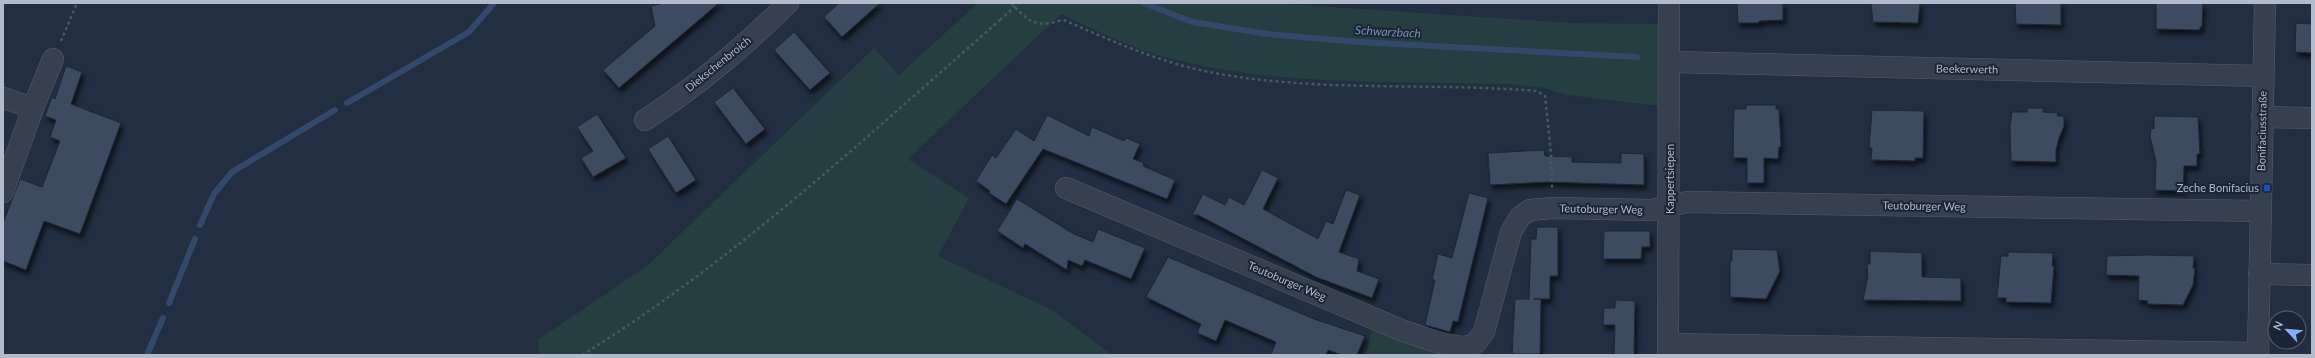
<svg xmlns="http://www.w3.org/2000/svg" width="2315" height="358" viewBox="0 0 2315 358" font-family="Lato,sans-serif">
  <defs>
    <filter id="shadow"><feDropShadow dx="2.5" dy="4.5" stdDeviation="2" flood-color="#0009"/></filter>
  </defs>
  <rect width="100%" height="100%" fill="#222e41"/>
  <path fill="#243e41" d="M978,3H1272L1573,23L1661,24L1660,106L1567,95L1544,88L1510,84C1394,81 1274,87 1161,56C1126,46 1093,29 1061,14L908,159L969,198L938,256L1052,310L1112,355H538L539,339L648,265L874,48L899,75Z
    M1372,328L1435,351L1434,355H1366Z"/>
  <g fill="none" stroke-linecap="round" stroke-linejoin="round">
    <path stroke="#33496a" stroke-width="6" d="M1144,3L1192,22L1268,34L1359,42L1637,57
      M347,103L469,32L494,3
      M200,225L214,194L232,172L335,110
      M169,303L195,239
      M147,355L163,318"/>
  </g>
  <path fill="#3d4b61" stroke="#1d2737" filter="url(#shadow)" d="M663,3H719L619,88L603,70L655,26L651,6Z
    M839,3H880L842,37L824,17Z
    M1737,3H1783V20L1759,21V23H1738Z
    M1871,3H1920L1918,23L1873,22Z
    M2015,3H2061V25L2016,24Z
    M2156,3H2203L2202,27H2200V30L2156,29Z
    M2296,23L2312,24V53L2295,52Z
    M794,32L830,73L810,90L774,50Z
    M66,66L82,72L71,104L121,123L80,234L44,221L26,270L3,261V223L20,179L42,187L60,141L50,137L56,120L45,116L52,97L55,99Z
    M733,88L765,129L746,144L714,102Z
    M1746,105H1776V109H1779L1781,147H1779L1778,159L1764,158V183H1747V158H1733L1734,109H1746Z
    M2027,108H2043V112L2058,113L2057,116H2064V126L2059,138L2056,150V162L2011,161L2010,128L2012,112H2027Z
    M1872,110L1924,111L1923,158H1915V161L1871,160L1872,148H1869Z
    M597,114L626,158L593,177L581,158L593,151L577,127Z
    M1047,115L1089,136L1092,127L1124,141L1127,138L1140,144L1133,159L1144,163L1143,166L1175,180L1167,199L1043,149L1006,204L989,193L990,191L976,181L992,155L996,158L1016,129L1034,141Z
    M2154,116L2198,117L2200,154H2197V166H2184L2183,191L2155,190L2156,161L2150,137L2151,128L2154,129Z
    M668,136L696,180L676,193L648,149Z
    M1544,150L1545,156L1572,157V162L1621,163V153L1644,154V185L1547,182L1490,185L1488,153Z
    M1262,170L1278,178L1263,209L1318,239L1326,221L1333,224L1346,190L1360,195L1339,252L1359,259L1357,271L1379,279L1372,298L1316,277L1198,215H1192L1203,194L1225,205L1229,197L1244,205Z
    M1469,193L1488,198L1458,322L1453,321L1450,332L1425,325L1435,280H1432L1438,254L1452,258Z
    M1017,199L1072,233L1093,242L1098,229L1145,248L1131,279L1085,260L1082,266L1068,260L1067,270L1025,244L1023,248L997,231Z
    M1537,227H1558V276H1550V299H1534H1541L1540,354H1512L1515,299H1529L1531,239H1536Z
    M1604,231H1650V247H1642L1641,259H1603Z
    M1732,249L1777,250L1780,271L1766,299L1730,297V261H1732Z
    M1870,251L1922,253V277L1961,278V301L1863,300L1868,276L1867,264H1870Z
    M2008,252L2053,253L2052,266H2054L2051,303L2006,302V298H1997L2001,256H2008Z
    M2149,255L2194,256L2193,268H2195L2193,285L2183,305L2147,304L2148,301L2138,300L2139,276L2106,275L2107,256Z
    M1168,257L1314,319L1365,336L1357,355H1342L1328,350L1326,355H1271L1276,342L1225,320L1216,341L1197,333L1201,324L1146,297Z
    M1615,300L1635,301L1634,355H1614L1615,325H1603L1604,308H1615Z"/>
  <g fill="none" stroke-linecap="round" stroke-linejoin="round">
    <g stroke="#545e6e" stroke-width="22">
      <path id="minor" d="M1670,62L2263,76
        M3,98L33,108
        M2262,117L2312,118
        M645,120C696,87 745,46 788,3
        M1066,188L1401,330C1417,335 1459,353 1474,344C1478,341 1481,336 1484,332L1511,232L1520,217L1530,210L1553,208L1652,210L1687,202L2260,211
        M3,192L33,108L53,59
        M2259,274L2312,275
        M1668,344L2258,353
        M1668,355L1669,3
        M2258,355L2265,3"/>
    </g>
    <path stroke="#425b5e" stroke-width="2.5" stroke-dasharray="3 3" stroke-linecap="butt" d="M1011,3C1025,17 1031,26 1051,23C1056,22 1062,19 1066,21C1112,41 1159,62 1209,72C1316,93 1428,82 1537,91L1545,96L1551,153L1552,189
      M61,41L77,3
      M582,355C734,261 865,138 1000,20"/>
    <use href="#minor" stroke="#364050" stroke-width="21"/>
    <path stroke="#425b5e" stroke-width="2.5" stroke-dasharray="3 3" stroke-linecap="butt" d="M1000,20L1019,3"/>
  </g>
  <rect fill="#1a4fb4" stroke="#1b2535" stroke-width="1.5" x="2263" y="184" width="8" height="8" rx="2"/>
  <g text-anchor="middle" stroke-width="4" stroke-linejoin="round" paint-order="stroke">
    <g font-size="11" fill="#b2bbcb" stroke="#1b2535">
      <text transform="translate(718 64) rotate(-39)" y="4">Diekschenbroich</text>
      <text transform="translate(1967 69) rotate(1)" y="4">Beekerwerth</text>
      <text transform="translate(2262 131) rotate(-89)" y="4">Bonifaciusstraße</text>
      <text transform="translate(1670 179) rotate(-90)" y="4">Kappertsiepen</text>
      <text transform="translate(1924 206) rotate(1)" y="4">Teutoburger Weg</text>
      <text transform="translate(1601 209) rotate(1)" y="4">Teutoburger Weg</text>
      <text transform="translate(1287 281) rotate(23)" y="4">Teutoburger Weg</text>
    </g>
    <g font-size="11" fill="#b2bbcb" stroke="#1b2535" text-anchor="end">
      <text x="2259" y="192">Zeche Bonifacius</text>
    </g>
    <g font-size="12" font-style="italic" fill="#7691b6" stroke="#1b2535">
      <text transform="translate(1388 32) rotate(3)" y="4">Schwarzbach</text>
    </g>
  </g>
  <rect width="2315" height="358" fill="none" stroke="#b2bbcb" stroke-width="8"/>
  <g transform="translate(2287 330) rotate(296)"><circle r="19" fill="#1b2535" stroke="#576171"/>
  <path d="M0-3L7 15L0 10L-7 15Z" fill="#83b1ff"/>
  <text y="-6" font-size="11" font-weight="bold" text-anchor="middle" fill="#b2bbcb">N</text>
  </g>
</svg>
